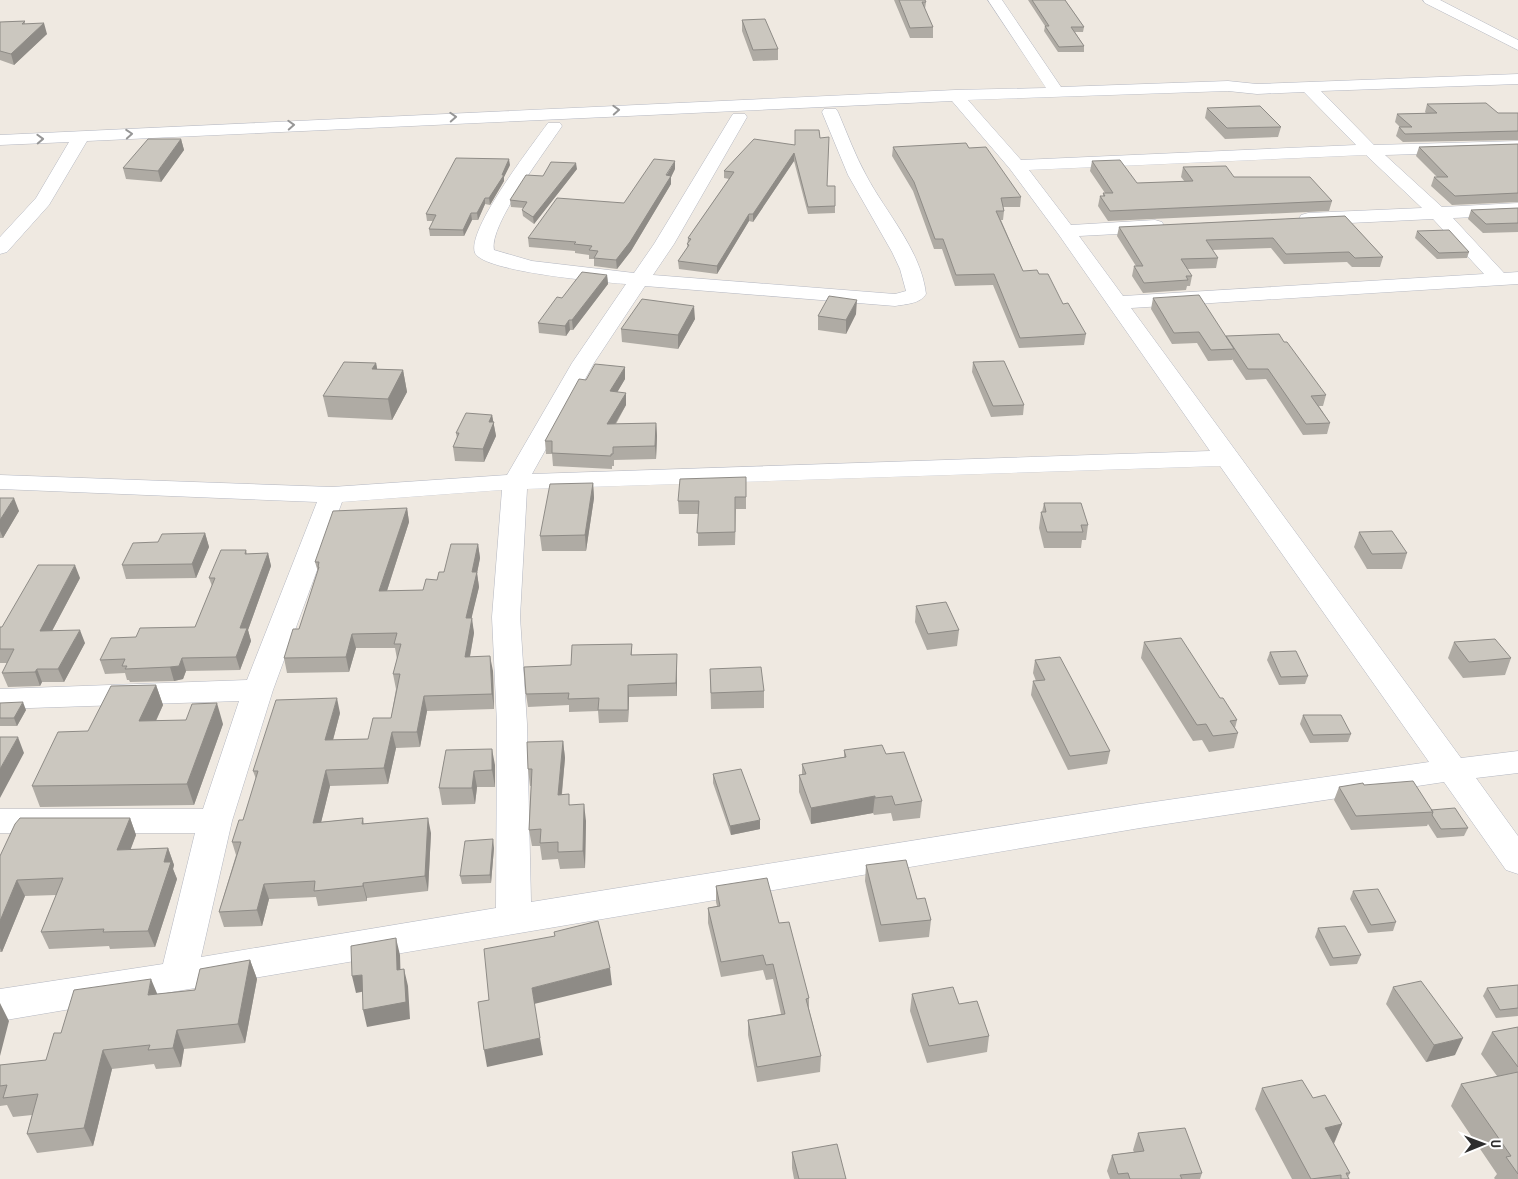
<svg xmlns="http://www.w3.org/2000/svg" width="1518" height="1179" viewBox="0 0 1518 1179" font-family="'Archivo Narrow',sans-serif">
  <rect width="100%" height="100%" fill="#efe9e1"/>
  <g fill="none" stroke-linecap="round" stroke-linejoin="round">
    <g stroke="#b4b7c1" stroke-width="1">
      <path id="minor" d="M988,0H1002L1061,87L1228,81L1257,84L1518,74V84L1321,91L1374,145L1518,141V151L1385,155L1442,207L1518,203V215L1453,218L1504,273L1518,272V284L1131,308L1461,758L1518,751V773L1476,778L1518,836V874L1506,870L1444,782L1140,828L0,1021V989L163,964L195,833H0V809H203L239,701L0,709V689L247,680L317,502L0,489V475L332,487L507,475L572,363L626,284C603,282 484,272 475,253C466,230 533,144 548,123H560L562,126C547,149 488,226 494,250L532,261L634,273L654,244L731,117L733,114H745L747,117L674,244L653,275L895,294L906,291L900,269L892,252L848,175L822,112L824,109H836L838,112C847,133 855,155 866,175C886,213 921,250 926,294C920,304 906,304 895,306L645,286L594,363L532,474L1210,451L1059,235L1010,169L952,101L87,141L49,205L7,252L0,254V237L36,198L69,142L0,145V135L955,90L1046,88ZM1228,91L1257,94L1304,92L1356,145L1021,160L968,100ZM1366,155L1422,208L1308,213L1301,215L1299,219L1301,223L1308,225L1433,219L1484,274L1123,296L1079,236L1155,232L1162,230L1164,226L1162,222L1155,220L1071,225L1029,170ZM1220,466L1429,762L1140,804L531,902L527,724L520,617L527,489ZM502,490L492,617L497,724L496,908L201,957L232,821L273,690L342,502Z
        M1423,0H1440L1518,40V50L1425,3Z"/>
    </g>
    <use href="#minor" fill="#fff" fill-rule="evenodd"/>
  </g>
  <path fill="#afaba4" d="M894,0H925L926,2L925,9L933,27V38H910Z
    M1028,0H1065L1084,27L1083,32H1075L1084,46V52H1058L1044,31L1045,26Z
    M742,20L778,49V60L753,61L742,31Z
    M25,21V24L47,34L14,65L0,60V22Z
    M1427,104L1498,113H1518V140L1403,142L1396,136L1399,127H1400L1395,122L1397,114L1426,113L1425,112Z
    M1207,108L1281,127L1278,137L1225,139L1205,118Z
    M820,138L827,186H835V213L808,214L794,161L753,222L749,221L717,274L679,269L678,261L687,248L688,238L729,179L724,178V171L795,145Z
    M181,139L184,150L161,182L126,179L123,168Z
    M1518,144V202L1452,205L1431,186L1434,177H1437L1416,156L1419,147Z
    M893,147L969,148L1021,197L1020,207H1003L1004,211L1003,220H1001L1023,271L1039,274L1063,304L1086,334L1084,345L1019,348L993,285L955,286L942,249H934L913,191L892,156Z
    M1092,161L1137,183L1185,182L1181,177L1183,167L1234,177L1332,201L1329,211L1108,221L1098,206L1100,196H1103V193H1105L1090,171Z
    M510,165L504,177V181L490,205L485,204L478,220H472L464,236H430L429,229L433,221H427L426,214Z
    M577,169L534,224L523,216L522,210L524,208L511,207L510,200L543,176Z
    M675,169L671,177V184L631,251L617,269L594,266V259H589V255L575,253V251L529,247L528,238L624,203Z
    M1518,208V232L1483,233L1468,219L1471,210Z
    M1345,216L1383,257L1380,267H1352L1347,262L1284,264L1271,248L1212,250L1218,258L1216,268L1187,269L1192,276L1190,286H1187L1186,290L1143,293L1132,276L1134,266H1136L1117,236L1119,227Z
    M1417,231L1469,252L1467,258L1437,259L1415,238Z
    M607,275L608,284L573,330H570L566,336L539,333L538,323L562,298Z
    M1153,298L1226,337L1326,395L1323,406H1319L1330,423L1327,434L1303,435L1266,379L1246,380L1232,359V360L1208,361L1197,343L1172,344L1151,309Z
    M856,314L846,334L818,330V316Z
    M695,319L678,349L622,342L621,329Z
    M973,362L1024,405L1023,415L991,417L972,372Z
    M376,363L377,369L403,370L407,392L392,420L328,417L323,396Z
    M625,379L617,392L626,405L616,424L656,423L657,436L656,459L614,460V466H612V469L553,466L552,454H546L545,441L586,380Z
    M492,415L496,436L484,462L455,461L453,447L457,438L456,433Z
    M746,477V509H736L735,545L698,546V514H679L678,501Z
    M593,483L594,498L586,551H542L540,536Z
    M0,498L19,511L3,538H0Z
    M1044,503L1088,525L1086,540H1082L1081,548H1044L1039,528L1041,512H1042Z
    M407,508L409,522L387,591L423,590L437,580L444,572L478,544L480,558L477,573L479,587L471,618L474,633L470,657L493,671L494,709L427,711L420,747L396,748L388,784L330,786L321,822L363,818L364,824L431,833L428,891L367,898V901L318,906L316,897L269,899L262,926L224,927L219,912L236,855L232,842L243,820L256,779L253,771L340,713L333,740L368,739L391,718L396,689L393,674L397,659L395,648H356L349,672L287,673L284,658L299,629L318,572L315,562Z
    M1359,532L1407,553L1402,569H1367L1354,547Z
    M205,533L209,547L196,578L126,579L122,565L158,542Z
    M246,550L247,554L268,553L271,566L248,630L251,641L240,670L186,671L183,679L174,681L130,682L129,680H127L125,673L105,674L100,660L136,637L195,627L212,586L209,578Z
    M80,578L52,631L85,643L64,682H42L40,686L8,687L2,673L7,663H0V627H2Z
    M916,606L959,630L957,646L927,650L915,622Z
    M1144,642L1220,698L1237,720L1235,728L1238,733L1234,748L1209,752L1202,740L1193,741L1141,658Z
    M1454,642L1511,658L1505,675L1463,678L1448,658Z
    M632,644V655L677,666V696L629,697L628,722L599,723L598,711L569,712V705L528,707L526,694L571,665Z
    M1270,652L1308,676L1305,684L1279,685L1267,660Z
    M1035,660L1110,751L1107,764L1068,770L1031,695L1033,681H1036L1033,673Z
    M710,669L764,691V708L711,709Z
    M156,685L163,705L156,721L223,724L194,805L40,807L32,786Z
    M0,703L26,710L17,726H0Z
    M1303,715L1351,734L1348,742L1310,743L1300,724Z
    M563,741L565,758L562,794L570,805L586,821L585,868L560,869L558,859L542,860L540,846H532L529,830L531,786H530L528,769Z
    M446,750L495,765V787H477L475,804L442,805L439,788Z
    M844,750L886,754L922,801L920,818L893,821L891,813L874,815L873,813L811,824L799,792V775H802V764L844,757Z
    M713,774L760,829L731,835L713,783Z
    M1364,785L1431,810L1468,828L1464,836L1437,838L1428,824L1427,826L1351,830L1334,800L1339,787Z
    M130,818L136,835L130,850L168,848L174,865L173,869L177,879L155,947L110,949L109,946L49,949L41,932L56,895L25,896L2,952H0V856Z
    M494,848L491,883L462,884L460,876Z
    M866,865L917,899L931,920L929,937L879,942L865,881Z
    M716,886L779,923L809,998V1009L821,1056L820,1072L757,1082L748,1035V1020L781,1014L773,979L766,980L763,970L721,977L708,923V908L717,906L716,902Z
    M1353,891L1396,922L1393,931L1368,933L1350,899Z
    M1318,928L1361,955L1357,964L1330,966L1315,937Z
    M250,960L257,979L245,1043L184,1049L181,1067L156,1069L154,1064L112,1069L93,1146L37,1153L27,1134L32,1115L13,1117L7,1105L0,1106V1065L46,1060L61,1033L157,994L195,990Z
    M1518,985V1016L1496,1018L1483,996L1487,988Z
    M1393,987L1455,1055L1426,1062L1386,1004Z
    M912,994L959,1004L989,1036L987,1052L927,1063L910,1011Z
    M1518,1027V1179H1495L1494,1178L1497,1174L1451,1106L1461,1084L1497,1076L1481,1054L1492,1032Z
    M1262,1088L1313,1098L1342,1124L1334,1144L1350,1173L1348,1177L1349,1179H1292L1255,1109Z
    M1138,1133L1202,1173L1200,1179H1110L1107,1171L1112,1155L1134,1152L1133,1150Z
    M792,1152L846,1179H794L792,1168Z"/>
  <path fill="#8e8b86" d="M44,23L47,34L14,65L11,54Z
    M181,139L184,150L161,182L158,171Z
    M794,153V161L753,222V214Z
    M509,159L510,165L504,177V181L490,205L489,198Z
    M675,161V169L671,177V184L631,251L617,269L616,260Z
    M576,163L577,169L534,224L533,217Z
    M485,198V204L478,220L477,213Z
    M471,213L472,220L464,236L463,230Z
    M749,214V221L717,274V266Z
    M607,275L608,284L573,330L572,320Z
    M857,300L856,314L846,334V320Z
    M694,306L695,319L678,349V335Z
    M569,320L570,330L566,336L565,326Z
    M376,363L380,384L372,369Z
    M625,367V379L611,403L610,391Z
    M403,370L407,392L392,420L388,399Z
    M626,393V405L608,436L607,424Z
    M492,415L496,436L484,462L483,449L489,422Z
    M656,423L657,436L656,459L655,446Z
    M593,483L594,498L586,551L585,535Z
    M14,498L19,511L3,538L0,531V520Z
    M407,508L409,522L382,606L379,591Z
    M205,533L209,547L196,578L192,564Z
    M478,544L480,558L477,573L479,587L468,633L466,618L472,572Z
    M268,553L271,566L248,630L251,641L240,670L236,657L240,628Z
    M75,565L80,578L45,644L40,631Z
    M472,618L474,633L467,672L465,657Z
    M80,630L85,643L64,682L58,669Z
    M352,634L356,648L349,672L346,657Z
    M677,654V696L676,683Z
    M490,656L493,671L494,709L492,694Z
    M182,658L186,671L183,679L174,681L170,667Z
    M37,669L42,682L40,686L35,672Z
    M156,685L163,705L146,742L139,721Z
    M628,685L629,697L628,722Z
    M424,696L427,711L420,747L417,732Z
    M337,698L340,713L329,755L325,740Z
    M23,702L26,710L17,726L14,718Z
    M217,703L223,724L194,805L187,784Z
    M392,732L396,748L388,784L384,768Z
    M18,737L24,753L0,798V769Z
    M563,741L565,758L560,811L558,795Z
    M492,749L495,765V787L492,770Z
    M326,770L330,786L317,839L313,823Z
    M474,771L477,787L475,804L472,788Z
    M875,796L873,813L811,824V808Z
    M584,804L586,821L585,868L583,851Z
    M130,818L136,835L124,867L117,850Z
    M428,818L431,833L428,891L425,876Z
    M760,820V829L731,835L730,826Z
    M493,839L494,848L491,883L490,875Z
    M168,848L174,865L173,869L177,879L155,947L148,931L164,862Z
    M17,880L25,896L2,952L0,948V921Z
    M363,883L367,898V901L363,886Z
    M264,884L269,899L262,926L257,910Z
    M396,938L400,955L401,987L397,970Z
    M250,960L257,979L245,1043L238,1024Z
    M610,968L612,985L534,1004L532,988Z
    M404,969L408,986L410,1019L367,1027L363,1010Z
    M362,975L366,991L356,993L352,976Z
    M151,979L159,998L148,995Z
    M0,1003L9,1021L0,1056Z
    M177,1030L184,1049L181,1067L173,1048Z
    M540,1038L543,1055L487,1067L484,1050Z
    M1463,1038L1455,1055L1426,1062L1434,1045Z
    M103,1050L112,1069L93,1146L84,1128Z
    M1342,1124L1333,1145L1325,1128Z"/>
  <path fill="#cbc7bf" stroke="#8e8b86" d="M899,0H925L926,2H922L933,27L910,28Z
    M1032,0H1065L1084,27H1071L1084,46L1059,47L1045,26H1049Z
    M765,19L778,49L753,50L742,20Z
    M25,21L22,24L44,23L11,54L0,51V22Z
    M1486,103L1498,113H1518V131L1405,134L1399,127H1412L1397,114L1437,113L1427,104Z
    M1260,106L1281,127L1227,128L1207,108Z
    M795,130H819L820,138L829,137L827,186H835V206L808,207L794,153L753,214H749L717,266L678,261L689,245L687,244L691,239L688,238L734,172L724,171L754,139L795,145Z
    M148,139H181L158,171L123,168Z
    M966,143L969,148L986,147L1021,197L1001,198L1004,211H996L1023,271L1037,270L1039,274H1048L1063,304L1068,303L1086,334L1020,338L994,274L956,275L943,239H935L914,182L893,147Z
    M1518,144V193L1455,196L1434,177H1448L1419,147Z
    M456,158L509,159L502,175H504L489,198H485L477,213H471L463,230L429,229L436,215L426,214Z
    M654,159L675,161L666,175L671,176L630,242L616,260L594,258L598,251L589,250L592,246L574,244L576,242L528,238L557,198L624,203Z
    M1120,160L1137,183L1193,181L1183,167L1226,166L1234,177H1310L1332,201L1110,211L1100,196H1105L1103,193H1113L1092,161Z
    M551,162L576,163L533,217L522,210L527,202L510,200L526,175L543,176Z
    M1518,208V223L1486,224L1471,210Z
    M1345,216L1383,257L1355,258L1349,252L1286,254L1273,238L1206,240L1218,258L1181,259L1192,276H1186L1188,280L1144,283L1134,266H1143L1119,227Z
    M1449,230L1469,252L1439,253L1417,231Z
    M582,272L607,275L572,320H569L565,326L538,323L557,297L562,298Z
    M1199,295L1234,349L1211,350L1199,332L1174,333L1153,298Z
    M829,296L857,300L846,320L818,316Z
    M642,299L694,306L678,335L621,329Z
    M1279,334L1284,342H1287L1326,395L1311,396L1330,423L1306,424L1268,369H1248L1226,336Z
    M1004,361L1024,405L993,406L973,362Z
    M344,362L376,363L372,369L403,370L388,399L323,396Z
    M595,364L625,367L610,391L626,393L607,424L656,423L655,446L613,447V454H611V456L552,453V441H545L579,379L586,380Z
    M466,413L492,415L489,422H494L483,449L453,447L459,433H456Z
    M746,477V497H735V532L697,533L699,501H678L680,479Z
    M593,483L585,535L540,536L550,484Z
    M0,498H14L0,520Z
    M1044,503H1081L1088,525H1081L1083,532H1047L1041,512H1046Z
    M407,508L379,591L423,590L426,579L437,580L439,572H444L451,544H478L472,572H477L466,618H472L465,657L490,656L492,694L424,696L417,732H392L384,768L326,770L313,823L363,818L362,824L428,818L425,876L363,883V886L314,891L315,881L264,884L257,910L219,912L241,842H232L239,820H243L258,771H253L276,700L337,698L325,740L368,739L373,718H391L400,674H393L401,644H394L397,633L352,634L346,657L284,658L293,629H299L319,567H318L319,562H315L333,511Z
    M1392,531L1407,553L1372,554L1359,532Z
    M205,533L192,564L122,565L133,543L158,542L162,534Z
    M221,550H246L245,554L268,553L240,628H247L236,657L182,658L179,666L170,667L125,669L127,666H122L125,659L100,660L111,638L136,637L140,628L195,627L215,578H209Z
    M38,565H75L40,631L80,630L58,669H37L35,672L2,673L14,649H0V627H2Z
    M946,602L959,630L928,634L916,606Z
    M1181,638L1220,698H1223L1237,720L1230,721L1238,733L1213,736L1206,724L1197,725L1144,642Z
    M1495,639L1511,658L1469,662L1454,642Z
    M632,644L631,655L677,654L676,683L628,685V710H598L599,698L568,699L569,693L526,694L524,667L571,665L572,645Z
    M1296,651L1308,676L1281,677L1270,652Z
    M1060,657L1110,751L1070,756L1033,681L1045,680L1035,660Z
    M761,667L764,691L711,693L710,669Z
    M156,685L139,721L186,720L192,704L217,703L187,784L32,786L58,732L88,731L111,686Z
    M23,702L14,718H0V703Z
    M1303,715H1341L1351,734L1313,735Z
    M0,737H18L0,769Z
    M563,741L558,795L569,794V805L584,804L583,851L558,852V842L540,843L541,829L529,830L532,769H528L527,742Z
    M882,745L886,754L904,752L922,801L895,805L892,796L875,798V796L811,808L799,775L806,774L802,764L846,757L844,750Z
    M492,749V770L474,771L472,788H439L446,750Z
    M741,769L760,820L730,826L713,774Z
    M1413,781L1433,812L1356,816L1339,787L1363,783L1364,785Z
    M1455,808L1468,828L1441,829L1432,815L1433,812L1431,810Z
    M20,818H130L117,850L168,848L164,862H171L148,931L103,932L104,929L41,932L63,878L17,880L0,921V856L15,824Z
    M493,839L490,875L460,876L465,841Z
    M906,860L917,899L925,898L931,920L881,925L866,865Z
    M767,878L779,923L789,922L809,998L806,999L821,1056L757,1067L748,1020L785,1014L773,964L766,965L763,955L721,962L708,908L720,906L716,886Z
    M1378,889L1396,922L1371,925L1353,891Z
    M598,921L610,968L532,988L540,1038L484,1050L478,1002L489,1000L484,949L555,936L554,932Z
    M1345,926L1361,955L1333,958L1318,928Z
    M396,938L397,970L404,969L406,1002L363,1010L362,975L352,976L351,946Z
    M250,960L238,1024L177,1030L173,1048L148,1050L150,1045L103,1050L84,1128L27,1134L38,1094L3,1098L7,1085L0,1086V1065L46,1060L54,1033H61L74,990L151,979L148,995L195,990L200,969Z
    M1421,981L1463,1038L1434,1045L1393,987Z
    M1518,985V1008L1500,1010L1487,988Z
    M953,987L959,1004L977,1001L989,1036L929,1046L912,994Z
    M1518,1027V1067L1492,1032Z
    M1518,1072V1174L1506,1157L1511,1156L1461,1084Z
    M1302,1080L1313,1098L1325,1095L1342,1124L1325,1128L1350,1173H1346L1349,1179H1341V1175L1311,1179L1262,1088Z
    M1185,1128L1202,1173L1180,1175L1182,1179H1130L1128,1173L1118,1174L1112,1155L1144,1151L1138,1133Z
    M837,1144L846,1179H799L792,1152Z"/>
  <defs><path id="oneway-chevron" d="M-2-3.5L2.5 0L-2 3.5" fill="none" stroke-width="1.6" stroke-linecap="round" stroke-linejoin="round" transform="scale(1.25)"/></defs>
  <g stroke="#969696">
    <use href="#oneway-chevron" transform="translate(616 110) rotate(-3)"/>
    <use href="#oneway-chevron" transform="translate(453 117) rotate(-3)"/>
    <use href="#oneway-chevron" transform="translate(291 125) rotate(-3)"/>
    <use href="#oneway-chevron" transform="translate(129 134) rotate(-4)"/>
    <use href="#oneway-chevron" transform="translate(40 139) rotate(-2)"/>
  </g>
  <g transform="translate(1483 1144) rotate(89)" stroke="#ffffff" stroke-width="4" paint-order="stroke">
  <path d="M0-4L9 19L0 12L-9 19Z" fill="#2e2e2e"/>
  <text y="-8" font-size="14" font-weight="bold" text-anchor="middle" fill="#2e2e2e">U</text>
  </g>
</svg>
